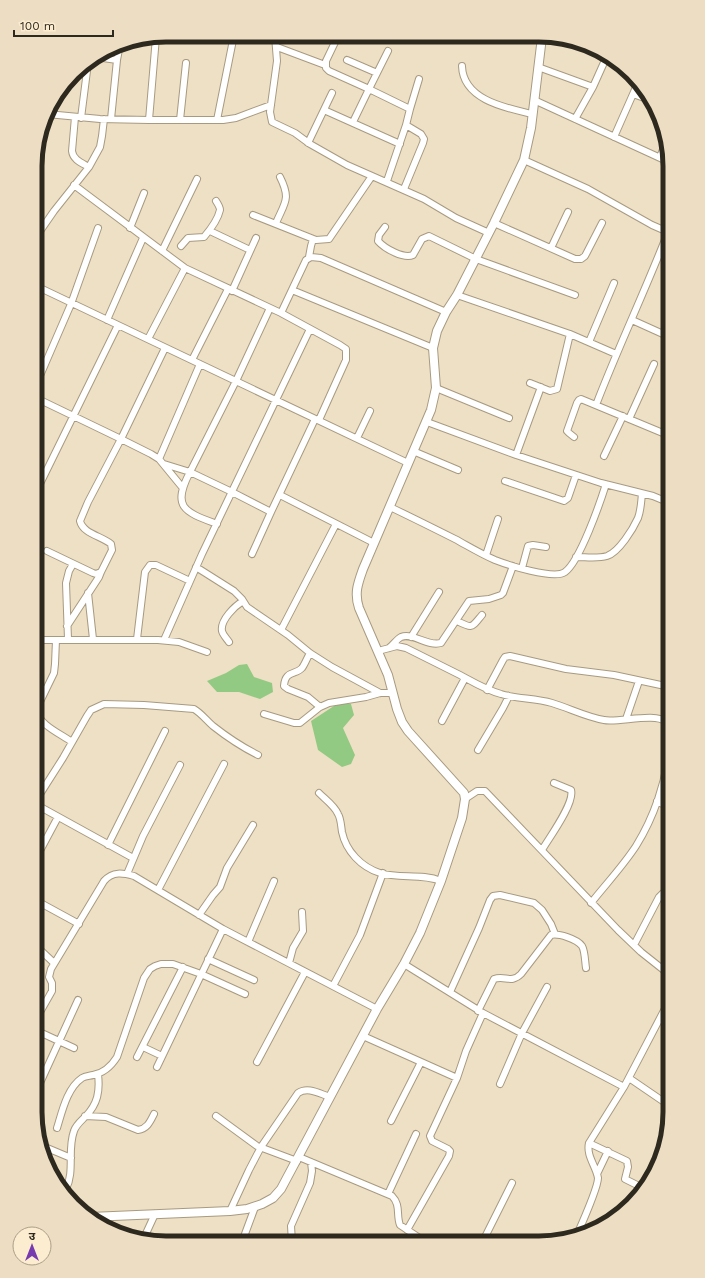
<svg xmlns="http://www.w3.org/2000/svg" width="705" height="1278" viewBox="0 0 705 1278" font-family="'Work Sans','Noto Sans Devanagari',sans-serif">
  <rect width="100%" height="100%" fill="#eee0c4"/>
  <path fill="#93ca83" d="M247,664L254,677L272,683L273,692L260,699L239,692H217L207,681L226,673L239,665Z
    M340,702L351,704L354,715L343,728L355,755L351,764L342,767L318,750L311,721Z"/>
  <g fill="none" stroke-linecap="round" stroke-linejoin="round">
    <g stroke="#a89a80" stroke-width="8">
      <path id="street" d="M275,36L277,61L270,112L272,122L295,133L310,144L347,165L372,176
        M338,36L326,61V68L329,71L369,89L353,122
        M277,47L325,65
        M96,57L117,60L120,44
        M347,60L377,73L369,89L410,109L406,125L421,134L424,139L423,143L404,189
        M462,66C463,100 506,108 532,114
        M538,67L593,87L575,119
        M377,73L388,51
        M593,87L606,58
        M633,94L647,99
        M534,100L669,162
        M410,109L419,79
        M324,110L400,144
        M47,114L100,119L149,120L156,37
        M75,117L72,151C73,160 82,163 89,167
        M81,118L88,63
        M111,119L117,60
        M149,120H223L236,118L271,105
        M180,120L186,63
        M217,120L234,35
        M614,137L637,85
        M308,143L332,93
        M660,157L666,142
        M524,160L588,189L652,225L668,232
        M387,181L406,125
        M74,185L185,268L281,313L340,345L346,349V360L319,420
        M253,215L316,240L329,239L372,176L424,199L456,218L489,233
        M276,223C285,202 291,199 280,177
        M494,223L575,259H581L585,256L602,223
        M385,227L379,235L378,241C385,249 404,259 413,255L422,239L429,236L476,259L575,295
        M130,228L144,193
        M210,231L250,250
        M36,237L54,211L89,167L100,147L102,136L104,119
        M181,246L188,238L204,237C210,230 218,219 220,210C220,207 218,204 216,201
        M551,248L568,212
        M162,251L197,179
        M309,257L311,246L313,239
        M36,286L408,463
        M292,290L433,348
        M232,291L256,238
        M457,295L570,334L616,354
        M270,308L236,381L190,472L232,492L271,512L315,419
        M281,313L306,260L311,257L321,258L446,312
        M107,320L143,238
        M632,320L663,334H670
        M148,339L185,268
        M589,342L614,283
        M192,360L228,289
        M530,383L550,391L557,389L570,334
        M36,385L71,304L98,228
        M436,388L509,418
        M36,398L121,439L165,348
        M596,405C619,345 647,287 670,227
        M629,419L654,364
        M427,422L516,455L601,483L653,496L670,503
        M574,437L569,433L567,431L577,403L579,400L581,399L670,436
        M357,438L370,411
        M413,451L458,470
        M516,455L541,387
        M604,456L623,416
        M159,459L200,364
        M164,464L190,472C171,508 185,512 217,524
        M505,481L564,501L568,498L576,475
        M36,492L118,325
        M280,495L374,543
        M390,507C411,517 433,528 455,539C468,546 481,554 495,560C508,565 554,580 565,572C580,561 600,503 606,484
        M47,551L93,573L96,574L101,572L112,550L111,544C102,536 83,534 80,521L88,502L121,439L151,454L159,459L182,487
        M252,554L271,512
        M486,555L498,519
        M576,557C586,557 597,559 607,556C619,552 633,529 638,518C641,510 641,502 642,494
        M196,567L234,591L242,599L247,607L288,635L310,653L332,667L380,693
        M522,568L528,546L533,545L546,547
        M88,593L93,639
        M457,621C473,629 471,628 482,615
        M67,626L99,577L101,572
        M281,630L336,524
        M411,637L439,592
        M68,639L66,583L69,571L73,564
        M137,639L145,572L150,565H156L190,581
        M36,640H158L179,642L207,652
        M56,640L55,664L54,673L36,710C39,725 61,734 72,742
        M164,640L202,554L310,329
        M229,642C227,639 223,635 222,631C220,620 235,606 243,601
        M389,648C393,645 397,639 401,637C413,632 427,647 441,643L469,601L489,599L501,595L503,593L513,566
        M378,651L397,646L406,648C424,657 442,666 460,675C473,682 486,690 501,694C517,699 535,698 552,703C569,708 586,717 604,720C618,723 656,712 666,722C672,728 670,742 669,749C666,782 654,817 636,846C623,866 606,884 591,903
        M310,653C307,658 305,664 302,668C296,675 285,670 284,686L288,689L308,697L320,707
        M487,690L503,660L505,657L510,656L566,669L614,675L670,687
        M264,714L294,723H300L320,707L329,703L366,697L380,693H392
        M626,719L639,681
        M442,721L465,678
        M478,750L503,708L509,696
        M319,793C325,799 335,806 338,814C341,819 341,826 342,832C346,851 361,867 380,873C400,879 421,873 441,881
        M465,799L477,791H485L618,930L641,952L670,975
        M657,801L670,808
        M35,802L63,758L87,716L91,710L104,704L144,705L194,709C201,713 206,720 213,726C227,737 242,747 258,755
        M35,804L133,858
        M108,845L165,731
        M542,850C549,838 575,803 571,790L554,783
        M35,860L58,817
        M127,874L143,836L180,765
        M158,890L224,764
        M35,900L79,924
        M199,915L213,895L220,887L227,868L253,825
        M248,942L274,881
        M35,945L54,963
        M634,945L659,897L663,893L670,891
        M208,959L254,980
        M289,963L293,948L303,931L302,912
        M404,964L483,1013L624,1087
        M333,986L360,935L383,873
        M450,992L479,928L490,900L493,896L500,895L534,903L542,910L551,924L555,934
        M478,1011L494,979C505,975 511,984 521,974L551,935C558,933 577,939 582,946C585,951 585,962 586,968
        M35,1021L52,991V983L49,977L51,969L104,881C113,871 123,873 134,876L223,929L377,1009
        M35,1030L74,1048
        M363,1036L457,1078
        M143,1047L162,1056
        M137,1057L183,967
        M257,1062L305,972
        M157,1067L223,929
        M629,1078L670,1106
        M35,1084L39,1085L40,1083L78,1000
        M500,1084L522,1033L547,987
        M35,1092L39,1085
        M85,1116L106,1117L138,1130C147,1129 150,1122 154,1114
        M216,1116L257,1146L297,1161
        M391,1121L421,1062
        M57,1128C62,1112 67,1088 82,1078C85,1076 89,1076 93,1075C104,1073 112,1065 117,1057L144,978L150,969L155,966L161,964H173L201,974L245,994
        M589,1143L627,1161L628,1167L625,1179L645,1189
        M40,1145L71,1158
        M299,1157L392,1196C401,1205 396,1215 400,1225L427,1243
        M597,1174L608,1151
        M66,1189C75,1171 67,1150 74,1131C76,1125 81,1121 85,1117C98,1104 100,1091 98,1074
        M388,1194L416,1134
        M230,1211L249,1170L261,1147L298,1093C308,1086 320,1094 330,1097
        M407,1230L449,1156L450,1151L448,1149L432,1141L430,1136L457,1078L466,1051L483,1013
        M576,1237C580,1228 598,1187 598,1178C596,1166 586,1156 589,1143L624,1087L670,999
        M143,1240L155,1214
        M180,1240L184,1242
        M242,1242L255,1207
        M292,1242L291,1226L310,1183L312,1171L311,1162
        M482,1243L512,1183"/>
    </g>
    <g stroke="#a89a80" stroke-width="10">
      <path id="secondary" d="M90,1217L230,1211L247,1209L262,1204L273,1198L281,1189L377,1009L404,964L420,933L441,881L462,818L465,799L464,793L408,731L402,722L397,709L388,675L359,608C354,593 358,583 363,569L431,410L436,388L433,348L437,331L446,312L457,295L494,223L524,160L531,128L542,37"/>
    </g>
    <use href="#street" stroke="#fff" stroke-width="6"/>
    <use href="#secondary" stroke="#fff" stroke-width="8"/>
  </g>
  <path d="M0 0H705V1278H0ZM166 42H539A124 124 0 0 1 663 166V1112A124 124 0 0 1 539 1236H166A124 124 0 0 1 42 1112V166A124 124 0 0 1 166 42Z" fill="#ecddc3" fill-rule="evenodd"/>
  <path fill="none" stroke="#2e291e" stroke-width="5" d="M166 42H539A124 124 0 0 1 663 166V1112A124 124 0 0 1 539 1236H166A124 124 0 0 1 42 1112V166A124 124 0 0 1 166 42Z"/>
  <g transform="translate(32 1246)"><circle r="19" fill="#fcedd1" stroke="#aa9f89"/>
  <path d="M0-3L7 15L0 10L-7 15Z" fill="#773aaf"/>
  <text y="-6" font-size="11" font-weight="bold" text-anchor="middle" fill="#2e291e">उ</text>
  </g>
  <path d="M14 30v6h99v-6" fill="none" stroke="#2e291e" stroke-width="2"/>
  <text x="20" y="30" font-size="12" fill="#2e291e" stroke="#fcedd1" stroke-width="3" paint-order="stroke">100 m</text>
</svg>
